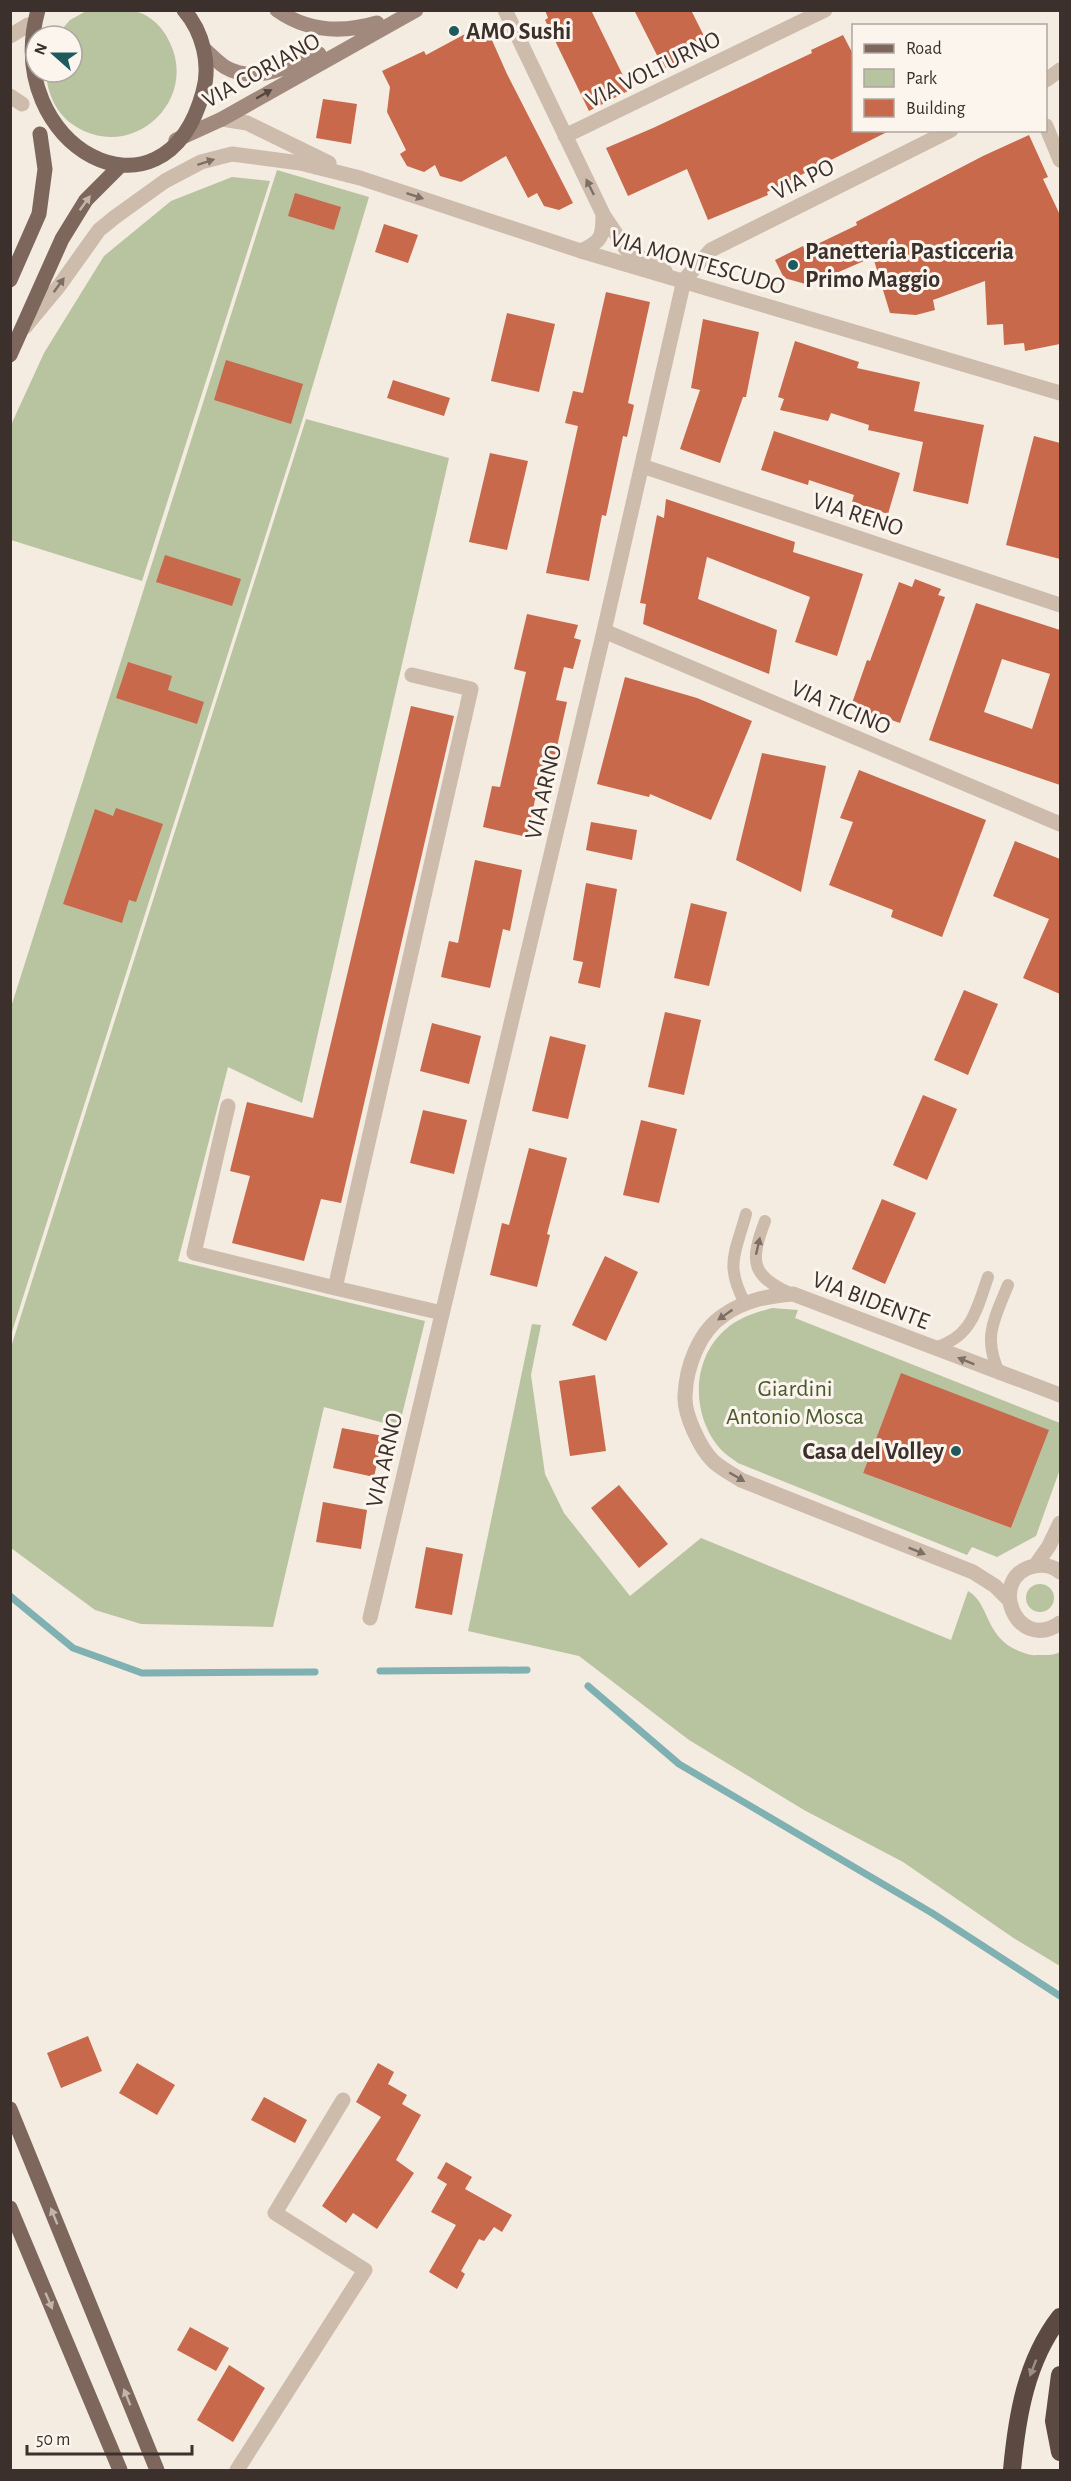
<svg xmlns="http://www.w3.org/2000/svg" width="1071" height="2481" viewBox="0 0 1071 2481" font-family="'Alegreya Sans',sans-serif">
  <rect width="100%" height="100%" fill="#f4ebe1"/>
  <path fill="#b8c4a0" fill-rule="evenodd" d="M88,10C102,10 124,7 138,12C151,16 162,27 168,39C201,99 133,163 75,126C57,115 47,94 46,72H72V36H56L70,20Z
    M277,170L369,197L303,418L11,1335V1007Z
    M232,177L270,181L142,581L11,540V425L44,353L104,256L171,201Z
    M306,419L449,458L302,1103L228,1067L178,1261L425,1321L399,1427L324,1407L273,1627L141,1624L95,1610L11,1548V1347Z
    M772,1308L798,1310L795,1318L1060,1423V1469L1036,1536L997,1557L972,1547L967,1555L738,1463C731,1458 722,1452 717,1445C691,1411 692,1358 726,1329C740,1317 755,1313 772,1308ZM901,1374L1048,1430L1011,1528L863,1473Z
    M532,1324L541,1325L531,1375L545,1474L564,1513L630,1596L701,1538L951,1640L968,1591C990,1603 984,1637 1019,1651C1025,1653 1030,1656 1037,1655C1045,1655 1054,1656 1060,1652V1966L1015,1939L903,1862L804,1810L689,1740L579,1656L468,1631Z
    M1026 1598a14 14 0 1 1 28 0a14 14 0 1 1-28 0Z"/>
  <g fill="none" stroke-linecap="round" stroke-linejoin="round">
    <path stroke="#7fb0b2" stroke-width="7" d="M10,1596L73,1648L142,1673L315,1672
      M380,1671L527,1670
      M588,1686L679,1764L932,1913L1060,1996"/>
  </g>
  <path fill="#c8694b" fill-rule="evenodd" d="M545,10H591L630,90L589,111L545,20L548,18Z
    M634,10H691L709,46L664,69Z
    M487,29L507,74L573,203L559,210L544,206L537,193L528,198L506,156L461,182L440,176L435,165L424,172L407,166L400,154L406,150L387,112L390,87L382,71L424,51L426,55L467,33L469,37Z
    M843,35L854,56V130H891L767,192L768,195L708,220L687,169L628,196L606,148L653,128L812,53L811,50Z
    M323,99L357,104L351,144L316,138Z
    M1029,135L1048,177L1043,179L1060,215V344L1025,351L1024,343L1004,345L1003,324L987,325L985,281L933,300L935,310L916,315L890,313L873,257L809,285L784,278L775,260L803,246L805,250L857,225L856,222L983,156Z
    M295,193L341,207L334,230L288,216Z
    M384,224L418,235L408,263L375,252Z
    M606,292L650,302L628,403L634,405L627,437L623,436L606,516L602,515L589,581L546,573L578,426L565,423L573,391L583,393Z
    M507,313L555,324L539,392L491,381Z
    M703,319L759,332L746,397H743L720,463L680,449L700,390L691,388Z
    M795,341L859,362L857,368L920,382L914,411L984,425L968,504L913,491L923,442L868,430L869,425L831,413L828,421L780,410L784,399L778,397Z
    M226,360L303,384L291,424L214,400Z
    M393,380L450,398L444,416L387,398Z
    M774,431L900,473L888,514L852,502L854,495L809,480L808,485L761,470Z
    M1034,436L1060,443V559L1006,545Z
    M490,453L528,461L507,550L469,542Z
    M666,499L795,542L793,552L863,574L837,656L795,642L810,597L707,557L698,599L777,630L769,674L643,624L646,604L640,603L657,515L664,518Z
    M165,555L241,579L232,606L156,582Z
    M915,579L941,589L938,595L945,597L900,723L851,706L867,660L870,661L899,582L912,587Z
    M976,603L1060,630V785L929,740ZM1002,659L1050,674L1032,729L984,712Z
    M527,614L578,625L574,638L581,640L573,669L564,667L556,700L567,702L552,769L542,767L527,837L483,827L492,786L500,787L526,672L514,669Z
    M128,662L172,676L168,690L204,702L197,724L116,698Z
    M625,677L697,698L752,721L711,820L650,794L649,797L597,784Z
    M411,706L454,716L341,1203L321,1199L304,1261L232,1243L250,1176L230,1171L247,1102L313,1118Z
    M762,753L826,766L801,892L736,860Z
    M859,770L986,820L942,937L891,917L893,910L829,885L853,822L840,818Z
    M116,808L163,824L136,902L129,900L122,923L63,904L95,809L113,816Z
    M591,822L637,830L632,860L586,850Z
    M1015,841L1060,859V994L1023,978L1049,919L993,896Z
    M475,860L522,870L510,931L503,929L490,988L441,977L449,941L458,943Z
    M586,883L617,889L600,988L578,983L583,962L573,960Z
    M691,903L727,912L709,986L674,978Z
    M964,990L998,1004L968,1075L934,1060Z
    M665,1012L701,1020L684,1095L648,1087Z
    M432,1023L481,1036L469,1084L420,1071Z
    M550,1036L586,1045L568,1119L532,1111Z
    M923,1095L957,1109L927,1180L893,1165Z
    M423,1110L467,1120L454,1174L410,1163Z
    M641,1120L677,1129L659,1203L623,1195Z
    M529,1148L567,1158L547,1234L550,1235L537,1287L490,1275L502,1223L509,1225Z
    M882,1199L916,1213L885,1284L852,1269Z
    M605,1256L638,1272L606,1341L572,1325Z
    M901,1373L1049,1430L1011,1528L863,1473Z
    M595,1375L606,1451L570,1456L559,1381Z
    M342,1428L383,1436L374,1477L333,1468Z
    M619,1485L668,1544L639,1568L591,1508Z
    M323,1502L367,1510L361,1549L316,1542Z
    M426,1547L463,1554L452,1615L415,1608Z
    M88,2036L102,2071L61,2088L47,2053Z
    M137,2063L175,2085L157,2115L119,2093Z
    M378,2063L394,2072L388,2084L407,2095L402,2104L421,2115L396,2160L414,2173L377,2229L353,2213L346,2223L322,2206L381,2117L356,2102Z
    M264,2097L307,2120L295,2143L251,2120Z
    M446,2162L472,2177L465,2189L512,2215L502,2232L494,2227L484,2241L479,2239L461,2271L465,2274L457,2289L429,2272L456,2225L431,2212L447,2184L437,2178Z
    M190,2327L229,2348L216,2371L177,2350Z
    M229,2365L265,2388L233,2442L197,2420Z"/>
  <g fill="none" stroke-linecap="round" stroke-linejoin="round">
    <path stroke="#cdbbac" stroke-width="12" d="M765,1221C750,1261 750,1276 792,1294
      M745,1303C724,1264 736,1252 746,1214
      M934,1348C972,1337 976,1311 988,1277
      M1000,1374C982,1338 994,1320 1008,1285"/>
    <path stroke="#cdbbac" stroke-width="15" d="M505,10L603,214C603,237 602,241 581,251
      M1046,80L1060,70
      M1046,126L1060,160
      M565,136L825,10
      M604,216L626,249L665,271
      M642,466L1060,605
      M604,631L1060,824
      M412,675L471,689L335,1288L442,1313
      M228,1106L194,1253L335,1288
      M1035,1566L1049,1546L1060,1523
      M1060,1572C1053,1566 1043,1564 1034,1566C986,1577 1016,1654 1060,1623
      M1009,1600L995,1586L973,1572L741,1480C732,1474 722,1469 714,1462C700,1449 684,1414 685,1396C686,1367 699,1331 724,1315C745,1300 768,1296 793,1294L1060,1395
      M370,1618L604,631L684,280L711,250L951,130
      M237,2470L365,2270L275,2213L343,2100"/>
    <path stroke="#cdbbac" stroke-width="15" d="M10,36L28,25
      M10,96L22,104
      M222,119L247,123L329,163
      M25,327L59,286L99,230L115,217L165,181L201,162L232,154L300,163L360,178L581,251L1060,393"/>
    <path stroke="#a18a7d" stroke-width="15" d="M277,10C308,32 343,33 377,23
      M204,49C210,54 217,62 225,67C255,85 291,65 319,54
      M176,140L222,119L416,10"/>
    <path stroke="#7d675c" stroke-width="15" d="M38,10C0,146 164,236 203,92C211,65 203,32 184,10
      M10,280L39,214L45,169L40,134
      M10,355L62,239L86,200L120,166
      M10,2109L157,2470
      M10,2208L120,2470"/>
    <path stroke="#5c4a42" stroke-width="18" d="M1060,2375L1054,2421L1060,2452
      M1012,2470C1017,2416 1026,2361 1060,2317"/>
  </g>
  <defs><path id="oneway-solid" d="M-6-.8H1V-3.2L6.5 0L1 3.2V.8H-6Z" transform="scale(1.5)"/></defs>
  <use fill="#544640" href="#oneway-solid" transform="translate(264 94) rotate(-30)"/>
  <g fill="#7d6f65">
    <use href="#oneway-solid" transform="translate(206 162) rotate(-18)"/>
    <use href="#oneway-solid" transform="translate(590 187) rotate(-116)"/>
    <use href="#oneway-solid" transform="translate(415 196) rotate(18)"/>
    <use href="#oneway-solid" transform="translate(59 285) rotate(-54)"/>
    <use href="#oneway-solid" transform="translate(758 1246) rotate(-77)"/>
    <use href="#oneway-solid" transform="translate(725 1315) rotate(145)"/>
    <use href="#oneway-solid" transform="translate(966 1361) rotate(-158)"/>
    <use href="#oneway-solid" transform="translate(737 1477) rotate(30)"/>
    <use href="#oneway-solid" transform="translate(917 1551) rotate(22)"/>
  </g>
  <g fill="#c2b5ac">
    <use href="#oneway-solid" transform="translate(85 203) rotate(-54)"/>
    <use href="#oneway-solid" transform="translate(54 2216) rotate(-112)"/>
    <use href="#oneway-solid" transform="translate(49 2301) rotate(67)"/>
    <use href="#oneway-solid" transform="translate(127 2397) rotate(-112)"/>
  </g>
  <use fill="#9c8e87" href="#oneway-solid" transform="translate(1033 2368) rotate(111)"/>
  <g fill="#1f5a5e" stroke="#fbf5ee" stroke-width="2">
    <circle cx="454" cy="31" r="6"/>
    <circle cx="793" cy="265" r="6"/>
    <circle cx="956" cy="1451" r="6"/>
  </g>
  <g text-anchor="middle" stroke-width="6" stroke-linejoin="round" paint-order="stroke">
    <g font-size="24" font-weight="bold" fill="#3b302b" stroke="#fbf5ee" text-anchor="start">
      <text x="466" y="39">AMO Sushi</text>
      <text x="805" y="259">Panetteria Pasticceria<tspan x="805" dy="28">Primo Maggio</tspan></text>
      <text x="944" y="1459" text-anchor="end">Casa del Volley</text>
    </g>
    <g font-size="24" fill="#3b302b" stroke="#fbf5ee">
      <text transform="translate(653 69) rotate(-26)" y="8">VIA VOLTURNO</text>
      <text transform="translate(261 70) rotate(-29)" y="8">VIA CORIANO</text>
      <text transform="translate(803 179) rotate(-26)" y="8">VIA PO</text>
      <text transform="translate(698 262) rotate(16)" y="8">VIA MONTESCUDO</text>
      <text transform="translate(858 514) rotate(18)" y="8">VIA RENO</text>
      <text transform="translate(841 707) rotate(23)" y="8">VIA TICINO</text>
      <text transform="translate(543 792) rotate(-77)" y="8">VIA ARNO</text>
      <text transform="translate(871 1300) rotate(21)" y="8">VIA BIDENTE</text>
      <text transform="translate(384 1460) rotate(-77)" y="8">VIA ARNO</text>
    </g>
    <g font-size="24" fill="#4a5a2e" stroke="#fbf5ee">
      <text x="795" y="1396">Giardini<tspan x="795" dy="28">Antonio Mosca</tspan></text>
    </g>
  </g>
  <rect width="1071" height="2481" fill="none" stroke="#3b302b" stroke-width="24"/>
  <rect x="852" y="24" width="195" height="108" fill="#fbf5ee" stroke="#aea6a0" stroke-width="1.5"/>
  <rect x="864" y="44" width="30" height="9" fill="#7d675c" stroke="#aea6a0" stroke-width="1.5"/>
  <text x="906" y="54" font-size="18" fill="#3b302b">Road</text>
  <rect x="864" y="69" width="30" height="18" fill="#b8c4a0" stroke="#aea6a0" stroke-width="1.5"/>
  <text x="906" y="84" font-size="18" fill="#3b302b">Park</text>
  <rect x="864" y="99" width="30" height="18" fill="#c8694b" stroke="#aea6a0" stroke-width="1.5"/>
  <text x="906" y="114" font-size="18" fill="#3b302b">Building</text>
  <g transform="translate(54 54) rotate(291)"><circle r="28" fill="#fbf5ee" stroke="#aea6a0" stroke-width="1.5"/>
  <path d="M0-4.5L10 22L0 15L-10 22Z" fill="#1f5a5e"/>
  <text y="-9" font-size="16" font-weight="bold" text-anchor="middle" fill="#3b302b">N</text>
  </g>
  <path d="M27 2445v9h165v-9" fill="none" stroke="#3b302b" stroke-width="3"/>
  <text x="36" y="2445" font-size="18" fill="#3b302b" stroke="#fbf5ee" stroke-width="4.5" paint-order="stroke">50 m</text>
</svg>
